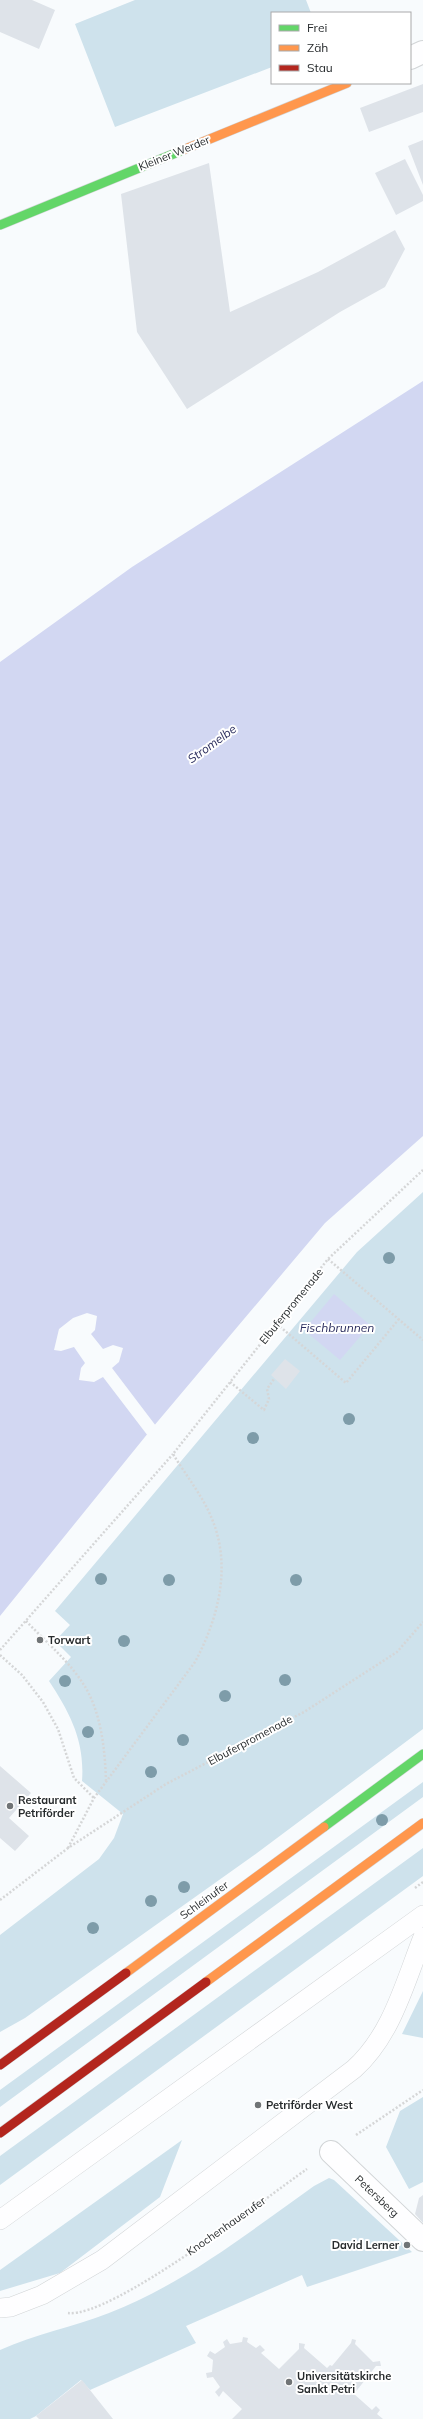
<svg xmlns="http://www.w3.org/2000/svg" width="423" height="2419" viewBox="0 0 423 2419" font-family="Mulish,sans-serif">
  <rect width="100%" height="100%" fill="#f8fbfd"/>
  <path fill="#cee2ec" d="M135,0H306L311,13H272V67L115,127L75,24Z
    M423,1192V1729L257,1853L25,2018L0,2032V1935L99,1859L114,1838L123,1814L82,1781C85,1741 70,1713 49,1681L71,1657L55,1641L70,1625L55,1611L357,1252Z
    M423,1782V1797L0,2107V2090Z
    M423,1848V1876L0,2185V2156Z
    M423,1991V2038L402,2034Z
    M423,2097V2182L409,2189L386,2147L400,2111Z
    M182,2140L160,2197L60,2273L0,2291V2270Z
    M329,2178L334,2180L412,2252L307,2287L302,2275L186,2326L196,2343L90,2390L81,2380L36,2416L30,2419H0V2350C35,2334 73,2327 109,2313C184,2284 249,2232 314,2186Z"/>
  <path fill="#d2d7f2" d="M423,381V1136L325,1223L153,1427L0,1616V662L132,567Z
    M334,1294L370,1325L340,1360L304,1330Z"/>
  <path fill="#f8fbfd" d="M87,1313L97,1316L95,1330L91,1334L103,1349L113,1345L123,1348L119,1362L112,1368L156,1426L148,1436L103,1377L94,1382L79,1380L81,1368L85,1363L74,1347L61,1351L54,1350L59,1329L73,1318Z"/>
  <path fill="#dee3e9" d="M0,0H32L55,10L39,49L0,32Z
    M423,84V112L369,132L360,108Z
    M423,140V185L408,146Z
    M405,159L423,195V201L396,215L375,173Z
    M209,163L230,312L318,272L395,230L405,249L385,287L340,312L187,409L137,332L121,194Z
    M285,1359L300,1371L286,1389L271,1375Z
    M0,1766L31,1793L9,1818L29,1836L15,1851L0,1838Z
    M423,2195V2223L415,2214L419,2198Z
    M243,2337L248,2338L247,2342L256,2348L260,2345L265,2350L261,2353L279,2369L299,2349V2343L305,2344L304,2348L327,2368L330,2365L332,2366L351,2343L352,2339L356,2340L355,2344L373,2362L380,2361L381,2366H376L354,2394L372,2410L376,2406L380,2410L377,2414L383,2419H232L242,2409L223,2391L219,2397L215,2392L220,2387L213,2377L207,2378L206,2373L212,2372L213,2360L207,2356L210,2351L215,2354L225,2347L223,2342L227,2339L230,2344L242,2342Z
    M82,2380L113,2419H39L36,2416Z"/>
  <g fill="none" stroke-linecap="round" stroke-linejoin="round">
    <g stroke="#d2d5d7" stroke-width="20">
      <path id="lane" d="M0,2220L423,1915
        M0,2308L11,2307L42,2295L102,2260L354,2069C392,2035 405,1982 423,1937"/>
    </g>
    <g stroke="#d2d5d7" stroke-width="24">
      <path id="street" d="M410,58L423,52
        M331,2152L423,2240"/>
    </g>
    <g stroke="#d2d5d7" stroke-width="10">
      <path id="fast" d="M0,225L183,150
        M324,1827L423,1754"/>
    </g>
    <g stroke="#d2d5d7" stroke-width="10">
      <path id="slow" d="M183,150L347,83
        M126,1973L324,1827
        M206,1982L423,1823"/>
    </g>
    <g stroke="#d2d5d7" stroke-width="10">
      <path id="jam" d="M0,2065L126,1973
        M0,2133L206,1982"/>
    </g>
    <path stroke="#d5d6d7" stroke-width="2.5" stroke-dasharray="2 2" stroke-linecap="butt" d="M328,1259L423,1340
      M277,1324L346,1383L399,1319
      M230,1382L264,1410L269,1399L267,1389L274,1379
      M26,1621C45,1641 69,1661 84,1685C101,1712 105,1749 106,1781
      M0,1650L173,1454
      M0,1655L22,1675L43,1702L58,1729L74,1778L94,1798
      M68,1848L94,1798L195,1662C218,1619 232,1567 212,1519C204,1498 185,1474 173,1454L328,1259L423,1170
      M415,1888L423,1882
      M0,1900L68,1848L166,1784L304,1712L397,1652L423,1622
      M356,2135L423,2090
      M68,2313C112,2318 264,2199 307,2169"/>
    <use href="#lane" stroke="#fefeff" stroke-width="19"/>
    <use href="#street" stroke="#fefeff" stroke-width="22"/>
    <use href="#fast" stroke="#63d668" stroke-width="9"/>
    <use href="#slow" stroke="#ff974d" stroke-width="9"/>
    <use href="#jam" stroke="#b3261e" stroke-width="9"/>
  </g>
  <g fill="#7e9ca9">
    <circle cx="389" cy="1258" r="6"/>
    <circle cx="349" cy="1419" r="6"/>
    <circle cx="253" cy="1438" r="6"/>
    <circle cx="101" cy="1579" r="6"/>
    <circle cx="169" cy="1580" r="6"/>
    <circle cx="296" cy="1580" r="6"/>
    <circle cx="124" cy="1641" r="6"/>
    <circle cx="285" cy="1680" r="6"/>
    <circle cx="65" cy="1681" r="6"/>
    <circle cx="225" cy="1696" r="6"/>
    <circle cx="88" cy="1732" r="6"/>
    <circle cx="183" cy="1740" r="6"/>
    <circle cx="151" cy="1772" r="6"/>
    <circle cx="382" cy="1820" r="6"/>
    <circle cx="184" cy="1887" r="6"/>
    <circle cx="151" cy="1901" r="6"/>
    <circle cx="93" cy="1928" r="6"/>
  </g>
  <g fill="#707476" stroke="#fff" stroke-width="1.5">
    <circle cx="40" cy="1640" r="4"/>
    <circle cx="10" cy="1806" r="4"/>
    <circle cx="258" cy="2105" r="4"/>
    <circle cx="407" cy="2245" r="4"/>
    <circle cx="289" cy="2382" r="4"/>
  </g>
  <g text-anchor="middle" stroke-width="4" stroke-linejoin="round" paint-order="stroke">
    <g font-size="11" fill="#272b2d" stroke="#fff">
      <text transform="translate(174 153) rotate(-22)" y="4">Kleiner Werder</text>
      <text transform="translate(291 1306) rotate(-51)" y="4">Elbuferpromenade</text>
      <text transform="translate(250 1740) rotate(-28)" y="4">Elbuferpromenade</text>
      <text transform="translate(204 1900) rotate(-36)" y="4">Schleinufer</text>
      <text transform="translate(377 2196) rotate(43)" y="4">Petersberg</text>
      <text transform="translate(226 2226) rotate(-35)" y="4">Knochenhauerufer</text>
    </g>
    <g font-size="11" font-weight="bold" fill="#272b2d" stroke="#fff" text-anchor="start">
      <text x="48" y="1644">Torwart</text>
      <text x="18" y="1804">Restaurant<tspan x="18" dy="13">Petriförder</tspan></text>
      <text x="266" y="2109">Petriförder West</text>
      <text x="399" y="2249" text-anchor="end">David Lerner</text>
      <text x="297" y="2380">Universitätskirche<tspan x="297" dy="13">Sankt Petri</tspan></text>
    </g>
    <g font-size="12" font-style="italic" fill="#2c2e5e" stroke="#fff">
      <text transform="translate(212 744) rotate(-36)" y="4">Stromelbe</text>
      <text x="337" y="1332">Fischbrunnen</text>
    </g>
  </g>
  <rect x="271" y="12" width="140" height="72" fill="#ffffff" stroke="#a9aaab"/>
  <rect x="279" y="25" width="20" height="6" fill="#63d668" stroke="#a9aaab"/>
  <text x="307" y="32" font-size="12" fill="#272b2d">Frei</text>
  <rect x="279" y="45" width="20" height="6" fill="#ff974d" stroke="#a9aaab"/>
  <text x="307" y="52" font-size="12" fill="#272b2d">Zäh</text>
  <rect x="279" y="65" width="20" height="6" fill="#b3261e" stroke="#a9aaab"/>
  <text x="307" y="72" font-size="12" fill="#272b2d">Stau</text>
</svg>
